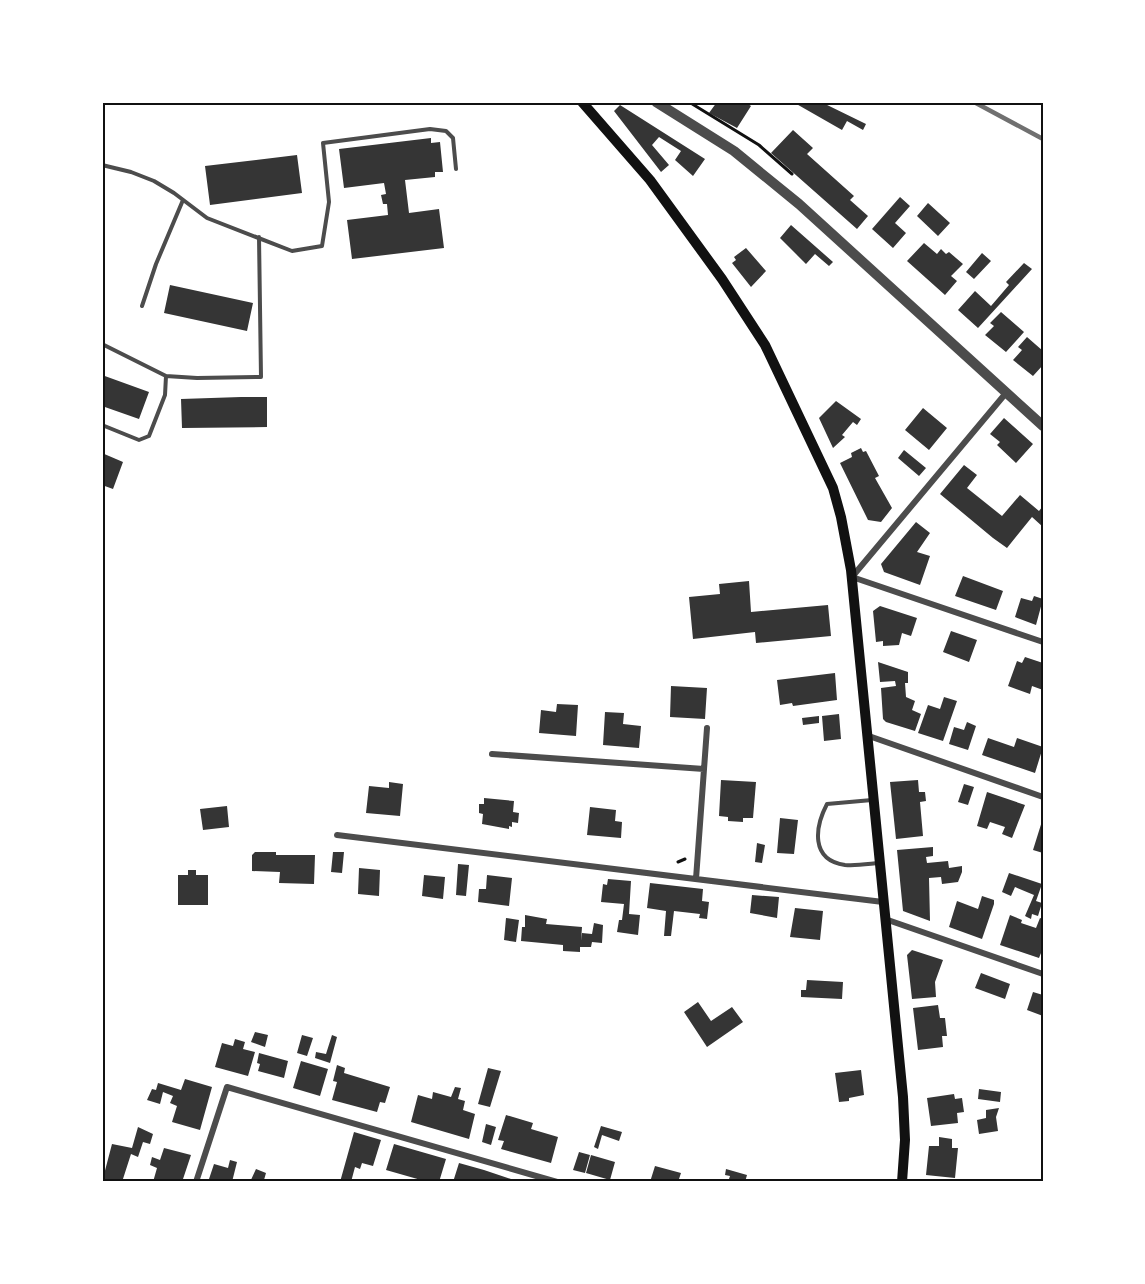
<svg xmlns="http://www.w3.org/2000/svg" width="1145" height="1284" viewBox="0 0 1145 1284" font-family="Inter,sans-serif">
  <rect width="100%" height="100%" fill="#fff"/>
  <path fill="#353535" d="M717,102H745L751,106L737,128L709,113Z
    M793,102H821L866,124L863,130L847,121L842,130Z
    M620,105L705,159L693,176L675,160L681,151L659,137L652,145L669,165L661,172L614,111Z
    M793,130L813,148L807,154L854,196L850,200L868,216L857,229L771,153Z
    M431,138V143L440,142L443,172H435V177L405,180L409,213L439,209L444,248L352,259L347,220L388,215L387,204H383L381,195L386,194L384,183L344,188L339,149Z
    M297,155L302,193L210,205L205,166Z
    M900,197L910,206L895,223L906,233L893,248L872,229Z
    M928,203L950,223L938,236L917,216Z
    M791,225L833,262L829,266L815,254L806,264L780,238Z
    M924,243L937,254L941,249L946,254L949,252L963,264L951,276L957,281L945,295L907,261Z
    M746,248L766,271L751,287L732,263L736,260L734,257Z
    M982,253L991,261L974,279L966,272Z
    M1024,263L1032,269L978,328L958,310L975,291L991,306L1009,285L1006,282Z
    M170,285L253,303L247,331L164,313Z
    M1001,312L1024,332L1006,352L985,335L994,326L990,323Z
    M1027,337L1043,351V365L1033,376L1013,360L1022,350L1018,347Z
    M102,375L149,392L139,419L102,406Z
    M241,397H267V427L182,428L181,399Z
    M836,401L861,419L857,425L853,422L842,435L845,437L833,448L819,418Z
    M923,408L947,428L929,450L905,430Z
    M1004,418L1033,444L1016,463L997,445L1000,442L990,434Z
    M861,448L863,452L866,451L879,476L875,478L892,508L881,522L868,520L840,463L852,457L851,453Z
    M904,450L926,468L919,476L898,458Z
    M102,453L123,462L113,489L102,485Z
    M964,465L977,475L967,488L1002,516L1020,495L1039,511L1043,506V527L1032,517L1007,548L993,538L940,494Z
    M916,522L930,533L917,552L930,556L920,585L884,572L881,564Z
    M963,576L1003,591L996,610L955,596Z
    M749,581L751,612L828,605L831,636L756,643L755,632L693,639L689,597L720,594L719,584Z
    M1034,596L1043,599L1036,625L1015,617L1021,598L1032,601Z
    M880,606L917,618L911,636L902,633L899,645L883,646V641L876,642L873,611Z
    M951,631L977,640L969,662L943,652Z
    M1025,657L1043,663V690L1032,686L1030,694L1008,686L1017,661L1022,663Z
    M878,662L908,672V683H905L906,697L915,701L912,710L921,714L915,731L886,722L883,719L881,688L896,686L895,681L880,682Z
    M835,673L837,700L793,706L792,703L780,705L777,680Z
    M671,686L707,688L705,719L670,717Z
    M944,697L957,701L943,741L918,733L928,705L940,709Z
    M557,704L578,705L576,736L539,733L541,710L556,712Z
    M605,712L624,713L623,724L641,726L639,748L603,745Z
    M839,714L841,739L824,741L822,716Z
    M819,716V723L803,725L802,718Z
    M967,722L976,726L968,750L949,744L954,727L964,730Z
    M988,738L1014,747L1017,738L1043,747L1035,773L982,755Z
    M721,780L756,782L753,818H743V822L728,821V817L719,816Z
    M918,780L919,792H925L926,801L920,802L923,836L896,839L890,782Z
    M389,782L403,784L400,816L366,813L369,786L389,788Z
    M964,784L974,787L968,805L958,802Z
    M987,792L1025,805L1012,838L1002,834L1005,827L990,822L987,829L977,826Z
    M484,798L514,801L513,812L519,813L518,823L512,822V827L509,826V829L482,824L483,814L479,813V804H484Z
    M227,806L229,827L203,830L200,809Z
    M590,807L616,810L615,821L622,822L621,838L587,835Z
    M780,818L798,820L794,854L777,853Z
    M1043,818V853L1033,850Z
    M757,843L765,845L762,863L755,862Z
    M933,847V856L926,857L927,863L948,861L949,868L962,866V872L958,882L942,884L941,877L929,878L930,921L903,911L897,850Z
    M255,852H276V855H315L314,884L279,883L280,872L252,871V855Z
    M333,852H344L342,873L331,872Z
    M458,864L469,865L466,896L456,895Z
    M359,868L380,870L379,896L358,894Z
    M188,870H196V875H208V905H178V875H188Z
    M1009,873L1042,884L1036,901L1042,903L1038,916L1032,914L1031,919L1025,916L1034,895L1015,887L1011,896L1002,892Z
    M424,875L445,877L443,899L422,896Z
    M487,875L512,878L509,906L478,902L479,889H486Z
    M608,879L631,881L629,914L640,915L638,935L617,932L619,920H622L624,904L601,902L603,884L607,885Z
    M650,883L703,889L702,901L709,902L707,919L699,918L700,914L674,911L671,936H664L666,911L647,908Z
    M752,895L779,897L777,918L750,913Z
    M982,896L994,900V904L982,939L949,927L957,901L978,909Z
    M795,908L823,911L820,940L790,937Z
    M525,915L547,919L546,924L582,927L581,941L582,933L592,934L594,923L603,925L602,943L592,942L591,947H580V952L563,951V945L521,941L522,927H525Z
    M1010,915L1022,920L1021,923L1036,928L1040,918L1043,919V948L1039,958L1000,945Z
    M506,918L519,920L516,942L504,940Z
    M912,950L943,960L935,982L936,997L912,999L907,955Z
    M981,973L1010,984L1005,999L975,988Z
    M807,980L843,982L842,999L801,997V990H806Z
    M1033,992L1043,995V1016L1027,1010Z
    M698,1002L711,1021L732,1007L743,1022L707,1047L684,1012Z
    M938,1005L940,1018H945L947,1036H942L943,1047L918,1050L913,1008Z
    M255,1032L268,1035L265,1047L251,1042Z
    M302,1035L313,1038L307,1056L297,1053Z
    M332,1035L337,1037L330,1063L315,1058L316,1052L326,1054Z
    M235,1039L245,1042L243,1049L255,1052L248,1076L215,1067L222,1043L233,1046Z
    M259,1053L288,1061L284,1078L258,1071L260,1064L257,1063Z
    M301,1061L328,1069L320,1096L293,1088Z
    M337,1065L345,1068L344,1073L390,1087L385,1103L380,1102L377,1112L332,1100L337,1082L333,1081Z
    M488,1068L501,1071L490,1107L478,1104Z
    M861,1070L864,1095L849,1098V1101L839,1102L835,1073Z
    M185,1079L212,1087L200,1130L172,1122L177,1106L170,1103L173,1096L163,1092L160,1104L147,1100L152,1089L156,1090L158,1083L181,1090Z
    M455,1087L461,1088L458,1099L465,1101L463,1110L475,1114L469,1139L411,1122L418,1095L432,1099L433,1092L451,1097Z
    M979,1089L1001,1092L1000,1102L978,1099Z
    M954,1094L955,1099L962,1098L964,1112L957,1113L958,1123L931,1126L927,1098Z
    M999,1108L996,1117L998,1131L979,1134L977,1120L986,1118V1110Z
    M506,1115L533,1123L531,1129L558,1137L551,1163L501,1149L504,1141L498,1140Z
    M486,1124L496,1127L491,1145L482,1142Z
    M601,1126L622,1132L619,1141L602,1135L598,1149L594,1147Z
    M138,1127L153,1134L150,1144L143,1142L138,1157L131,1154L122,1182H102L112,1144L132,1148Z
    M354,1132L381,1140L373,1166L362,1163L360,1169L355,1167L351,1182H340Z
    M939,1137L952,1139V1148H958L955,1178L926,1175L929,1146H939Z
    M394,1144L446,1159L439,1182H428L386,1170Z
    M164,1148L191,1155L182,1182H153L157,1168L150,1165L152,1157L160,1160Z
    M579,1152L590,1155L585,1173L573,1170Z
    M591,1155L615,1162L610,1180L586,1173Z
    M230,1160L237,1162L232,1182H208L214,1164L228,1168Z
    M459,1163L484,1170L520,1182H453Z
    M655,1166L681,1173L678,1182H650Z
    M256,1169L266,1173L264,1180L269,1182H250Z
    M726,1169L747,1175L745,1182H728L730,1176L725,1175Z"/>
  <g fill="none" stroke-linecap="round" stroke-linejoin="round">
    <path stroke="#111" stroke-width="3" d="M689,102L759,145L792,174
      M678,862L685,859"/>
    <path stroke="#4c4c4c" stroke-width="4" d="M102,165L131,172L154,181L174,193L207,218L292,251L322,246L329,202L323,143L430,129L446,131L453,138L456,169
      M142,306L156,264L183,200
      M102,344L166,376L197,378L261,377L259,237
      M102,425L139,440L149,436L165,395L166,376
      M872,800L827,804C815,827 810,860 845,865C856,866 868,864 879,863"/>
    <path stroke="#4c4c4c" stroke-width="6" d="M1006,393L852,577L1043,642
      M866,735L1043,797
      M492,754L704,769
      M337,835L883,902
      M696,879L707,728
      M885,919L1043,974
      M196,1182L227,1087L557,1182"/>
    <path stroke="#4c4c4c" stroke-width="10" d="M656,102L734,151L799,204L1043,426"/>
    <path stroke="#111" stroke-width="10" d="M582,102L650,180L722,279L765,345L833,488L841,517L851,570L903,1097L905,1140L902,1182"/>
    <path stroke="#707070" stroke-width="4.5" d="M974,102L1043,139"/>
  </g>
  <rect width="1145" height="1284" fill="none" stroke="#ffffff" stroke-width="207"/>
  <rect x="104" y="104" width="938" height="1076" fill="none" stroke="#111" stroke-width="2"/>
</svg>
